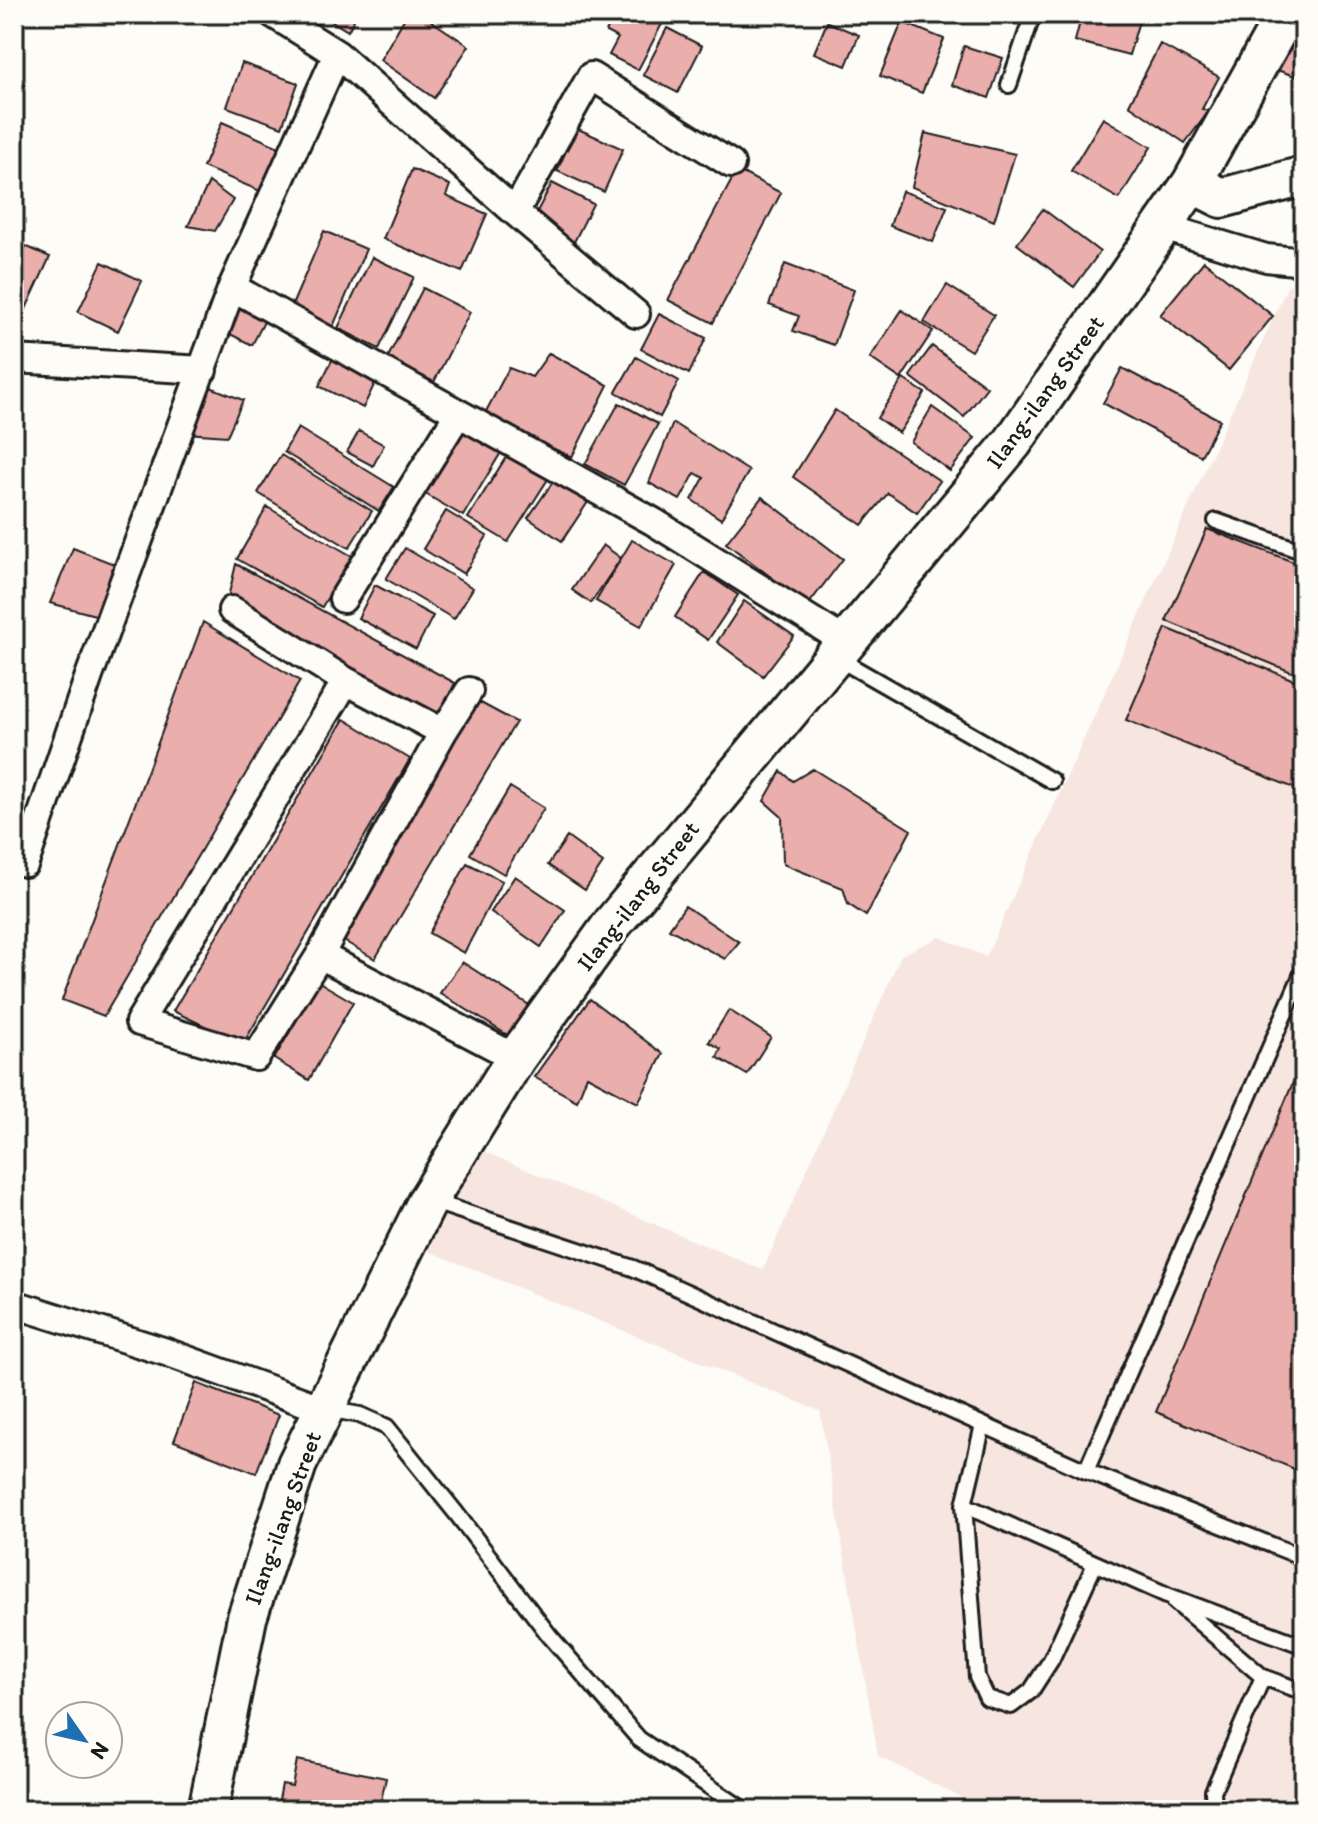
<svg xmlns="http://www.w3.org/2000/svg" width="1318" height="1824" viewBox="0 0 1318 1824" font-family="Itim,sans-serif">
  <rect width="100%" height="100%" fill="#fdfcf7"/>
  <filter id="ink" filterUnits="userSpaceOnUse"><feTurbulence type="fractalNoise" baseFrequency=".0125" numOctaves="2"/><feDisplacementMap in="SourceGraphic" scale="16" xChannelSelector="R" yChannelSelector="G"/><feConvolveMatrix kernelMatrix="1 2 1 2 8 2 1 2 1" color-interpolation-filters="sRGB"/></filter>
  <g filter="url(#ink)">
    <path fill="#f7e5e0" d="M1304,282V1810H986L878,1756L820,1411L419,1247L475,1148L763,1270L901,955L940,937L986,957L1288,285Z"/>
    <path fill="#eaaeac" stroke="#1c1c1c" stroke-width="2" d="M320,14H357L348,31Z
      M407,14H421L469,46L434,98L380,60Z
      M615,14H648L663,22L638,70L609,55L618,38L606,32Z
      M1082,14H1141L1129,55L1075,41Z
      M1286,21L1304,27V79L1271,68Z
      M827,22L859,35L846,66L814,53Z
      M902,22L944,39L922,93L880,76Z
      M667,28L702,46L678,93L643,75Z
      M1160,44L1219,77L1202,109L1209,111L1185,143L1129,105Z
      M964,46L1003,58L989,98L952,85Z
      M242,63L298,83L282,127L227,107Z
      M1103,118L1151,147L1119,199L1071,171Z
      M222,122L279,147L260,191L203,167Z
      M576,128L623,149L604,192L557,171Z
      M925,133L1015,154L994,221L912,187Z
      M412,169L450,185L446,196L487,214L462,272L383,239Z
      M737,170L781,193L713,323L668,300Z
      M209,182L233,200L215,231L188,226Z
      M552,183L593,204L574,242L532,221Z
      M902,191L947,207L933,242L890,226Z
      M1043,209L1100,252L1074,287L1017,244Z
      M324,231L366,249L332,329L290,310Z
      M14,241L50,257L18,326L14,325Z
      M372,257L414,277L379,349L338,328Z
      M1204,261L1273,316L1229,370L1160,315Z
      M102,262L142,281L118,331L78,312Z
      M785,264L854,290L834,345L793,331L799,316L769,305Z
      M947,285L994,315L971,351L924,322Z
      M423,288L470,312L434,382L387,359Z
      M241,306L266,318L252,345L228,333Z
      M902,310L933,331L901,379L870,358Z
      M659,314L706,338L689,374L641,349Z
      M932,346L987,387L964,417L910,376Z
      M549,353L608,385L572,457L483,417L509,368L532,377Z
      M636,357L679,381L660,417L616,392Z
      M333,358L377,379L363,408L319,386Z
      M1122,368L1220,420L1201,456L1103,403Z
      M903,379L925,393L899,433L877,418Z
      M208,386L243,400L227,436L187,433Z
      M619,403L658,424L624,485L585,464Z
      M932,407L975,438L950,471L911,442Z
      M835,410L940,481L917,513L888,493L862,525L793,477Z
      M673,423L749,471L721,519L692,500L704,478L695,473L680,500L649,483Z
      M462,425L503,449L463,516L422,492Z
      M298,428L394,487L379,511L284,452Z
      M359,431L384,445L373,466L347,452Z
      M508,454L548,479L508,542L468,518Z
      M281,455L372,511L349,548L258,493Z
      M557,476L590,499L562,541L528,518Z
      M762,497L843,559L808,605L726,543Z
      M267,507L352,556L322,607L237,559Z
      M446,511L487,536L464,574L423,549Z
      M1207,529L1304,566V677L1166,621Z
      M632,540L676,565L641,626L596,601Z
      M603,545L621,558L591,603L572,590Z
      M73,548L114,564L99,616L50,603Z
      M405,548L473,588L454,619L386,579Z
      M236,564L455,683L437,721L227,602Z
      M704,572L738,595L708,640L675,617Z
      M375,585L433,616L416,649L358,618Z
      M744,601L794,636L763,676L717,642Z
      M203,622L300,681L104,1016L62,1000Z
      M1166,628L1304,684V792L1126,720Z
      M477,701L516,722L375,959L337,937Z
      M344,719L410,759L243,1044L173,1011Z
      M813,769L911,830L866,916L848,904L843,888L783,864L782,817L764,801L781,771L793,781Z
      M510,787L544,808L504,874L470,854Z
      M567,837L603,863L585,890L548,865Z
      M467,863L502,881L464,953L429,933Z
      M515,876L565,910L541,947L491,912Z
      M685,906L739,942L725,959L669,929Z
      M462,962L537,1010L517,1041L440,993Z
      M319,982L353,1002L309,1080L274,1059Z
      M590,999L663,1054L638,1103L587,1076L577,1101L534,1077Z
      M729,1010L771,1037L747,1075L717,1057L721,1049L709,1042Z
      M1304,1056V1473L1156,1412Z
      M196,1383L279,1415L256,1473L174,1441Z
      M297,1760L386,1778L379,1810H277L282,1784L292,1786Z"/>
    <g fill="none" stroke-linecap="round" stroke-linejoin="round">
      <g stroke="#1c1c1c" stroke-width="20">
        <path id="lane" d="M1009,85L1033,14
          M1216,521L1304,552
          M837,658L1052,781
          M428,1200L633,1268L1086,1471L1304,1558
          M327,1409L360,1415L387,1427L456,1513L549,1635L639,1739L744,1810
          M983,1425L964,1505L977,1677L987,1698L1011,1706L1031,1691L1051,1660L1095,1564
          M1086,1471L1304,969
          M964,1505L1167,1595L1304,1646
          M1175,1602L1263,1677
          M1214,1810L1213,1791L1263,1677L1304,1692"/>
      </g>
      <g stroke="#1c1c1c" stroke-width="32">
        <path id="street" d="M273,14L337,54L515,212L591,76L731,164
          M515,212L636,314
          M1163,227L1266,258L1304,262
          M232,287L654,522L846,642
          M14,359L203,370
          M343,599L458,414
          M232,610L346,681L443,732
          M346,681L139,1022L256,1057L320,955L443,732L469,691
          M25,863L89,676L232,287L337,54
          M320,955L516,1058
          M14,1304L166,1352L323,1409"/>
      </g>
      <g stroke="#1c1c1c" stroke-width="44">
        <path id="secondary" d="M1192,183L1222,198L1304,176
          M208,1810L247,1618L297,1464L428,1200L516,1058L613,923L1013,442L1192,183L1286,14"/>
      </g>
      <use href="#lane" stroke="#fdfcf7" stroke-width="14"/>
      <use href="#street" stroke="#fdfcf7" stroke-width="26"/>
      <use href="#secondary" stroke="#fdfcf7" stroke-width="38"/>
    </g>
  </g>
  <g text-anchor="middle" stroke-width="6" stroke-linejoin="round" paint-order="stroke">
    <g font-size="24" fill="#1c1c1c" stroke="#fdfcf7">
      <text transform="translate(1045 392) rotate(-54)" y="8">Ilang-ilang Street</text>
      <text transform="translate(638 896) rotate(-52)" y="8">Ilang-ilang Street</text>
      <text transform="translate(283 1518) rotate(-70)" y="8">Ilang-ilang Street</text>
    </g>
  </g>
  <rect width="1318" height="1824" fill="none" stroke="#fdfcf7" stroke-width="48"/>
  <rect x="24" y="24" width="1270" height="1776" fill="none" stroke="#1c1c1c" stroke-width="3" filter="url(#ink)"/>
  <g transform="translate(84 1740) rotate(124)"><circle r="38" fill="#fdfcf7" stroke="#a3a29f" stroke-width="2"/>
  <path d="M0-6L14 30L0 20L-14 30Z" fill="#1f6fb2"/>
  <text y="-12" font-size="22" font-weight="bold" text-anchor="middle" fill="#1c1c1c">N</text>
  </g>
</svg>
